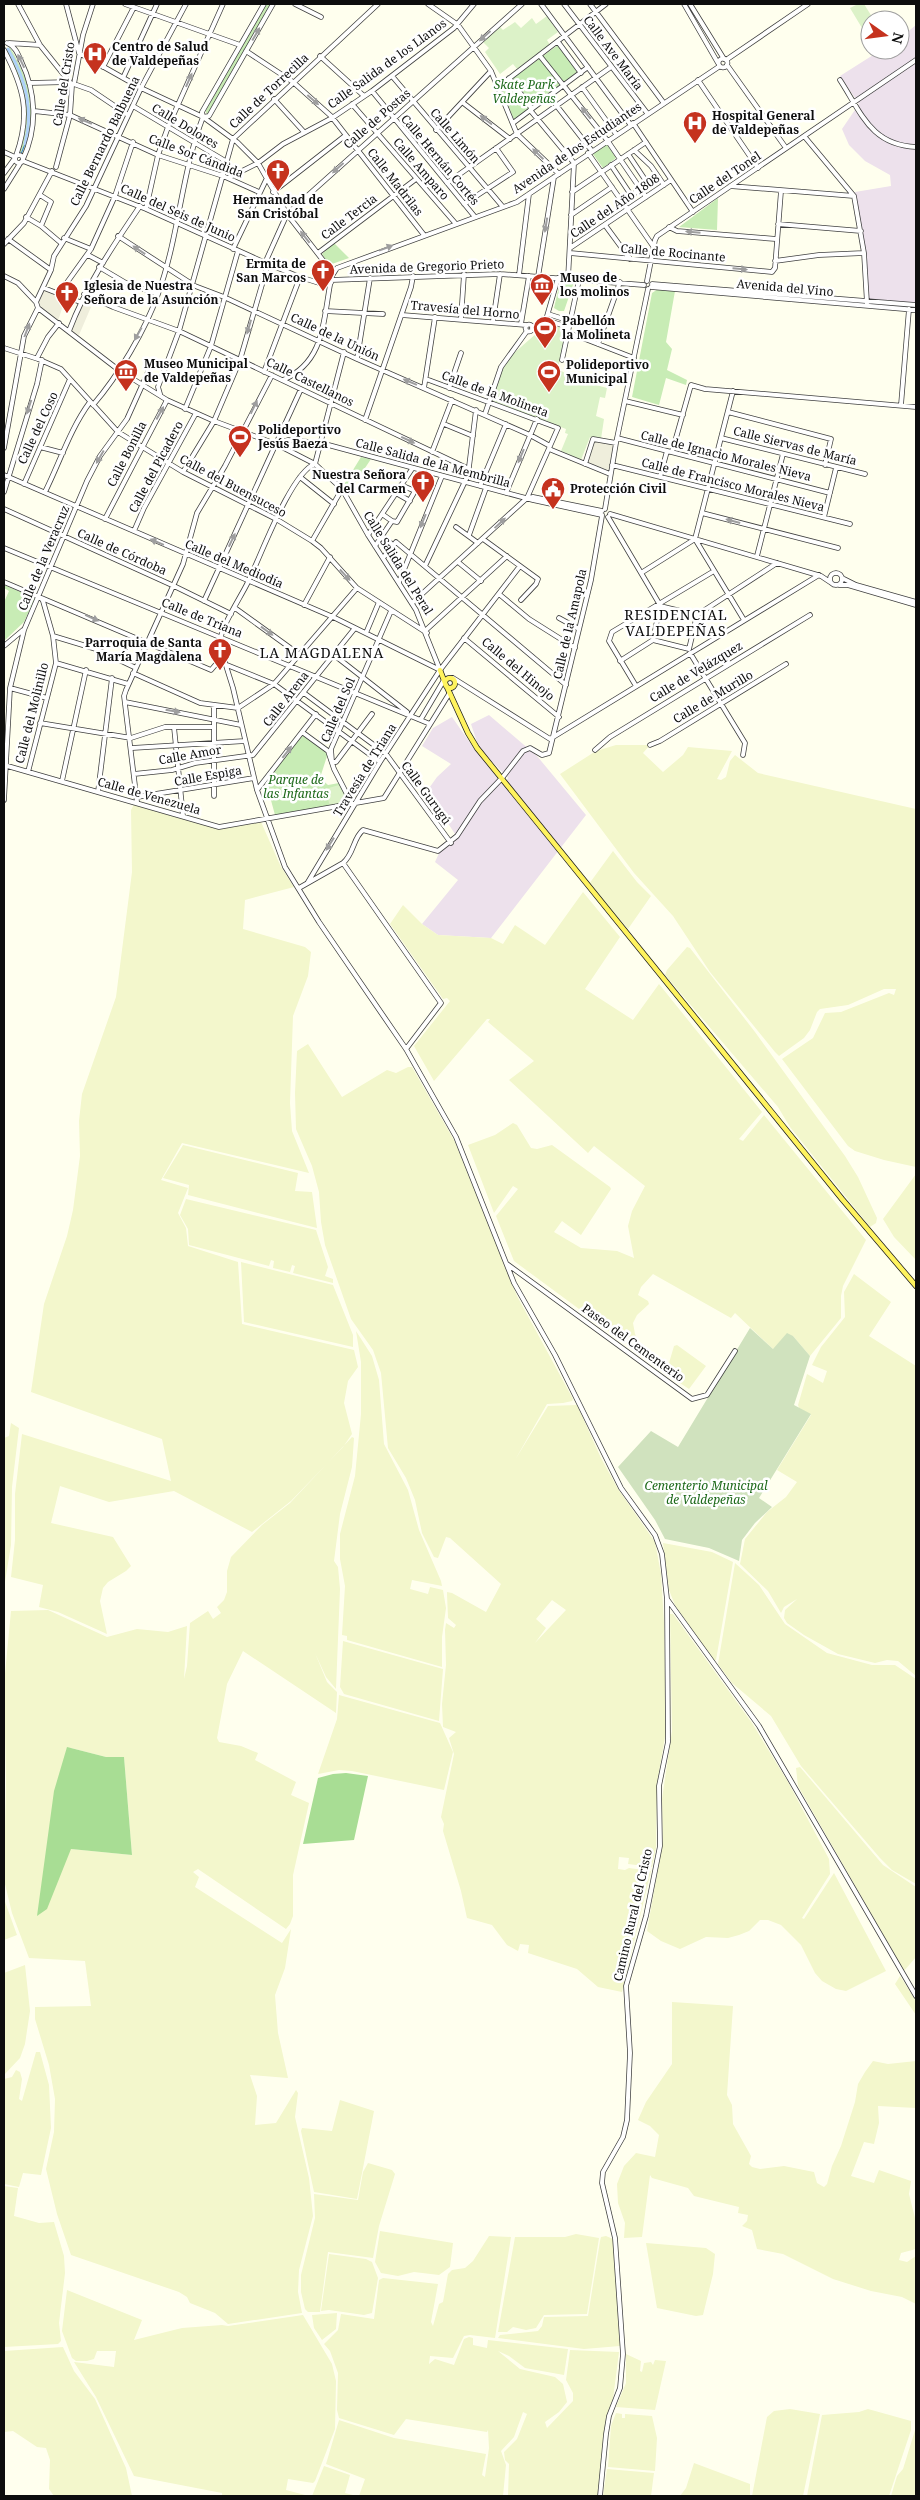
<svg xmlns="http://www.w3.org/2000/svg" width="920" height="2500" viewBox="0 0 920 2500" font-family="'Noto Serif',serif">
  <rect width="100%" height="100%" fill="#ffe"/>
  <path fill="#ede1ec" d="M916,25V305L867,301L864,253L855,192L891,186L890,175L865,161L849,145L842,129L859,104L840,76L881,50H900V38Z
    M489,715L537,756L586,815L491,938L438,935L422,924L458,880L435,862L441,849L455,834L427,791L437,777L451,764L422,746L433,728L452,717L475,750L504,784L508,778L479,748L471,724Z"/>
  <path fill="#f3f7cc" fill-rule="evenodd" d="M616,745H650L643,753L663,772L683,755L688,747L732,751L717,779L721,780L726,777L730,761L735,755L758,773L916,809V1167L884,1160L855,1151L848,1146L782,1059L813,1038L825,1013L841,1012L889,993L894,995L896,989H884L848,1005L820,1009L817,1012L810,1030L804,1038L779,1056L775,1052L710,972L673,916L634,873L560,774L596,751Z
    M134,804L220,829L261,822L281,867L294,887L245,900L243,929L305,947L311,952L308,976L293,1016L290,1103L292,1131L309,1173L182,1143L161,1180L188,1188L178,1213L186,1228L188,1246L238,1262L242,1324L354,1350L358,1367L348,1381L344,1403L352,1434L343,1447L291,1501L252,1532L174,1491L109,1502L60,1486L51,1523L113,1537L131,1566L126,1571L108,1582L103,1588L100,1601L107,1634L58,1612L39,1607L43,1585L11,1577L15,1540V1494L22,1434L171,1481L162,1439L31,1392L44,1304L67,1236L73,1210L80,1156L79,1121L82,1094L116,997L132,872L131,810Z
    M613,851L637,882L651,896L628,929L589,884Z
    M583,892L620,937L585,989L633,1020L659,984L762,1112L739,1139L743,1141L764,1115L866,1240L843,1286L841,1296V1318L810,1356L793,1336L773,1349L735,1313L731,1318L653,1274L641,1287L638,1295L648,1301L649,1304L637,1315L633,1323L635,1334L643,1351L640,1354L514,1261L496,1216L518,1189L513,1186L494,1213L468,1145L495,1135L513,1123L517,1125L531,1148L537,1149L552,1145L610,1187L611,1189L581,1235L562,1221L554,1232L581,1248L617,1251L634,1258L628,1226L632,1211L645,1186L594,1146L588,1153L509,1080L534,1061L488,1022L490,1019H487L434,1081L414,1046L450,1001L447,998L443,999L390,924L403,905L422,924L438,935L491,938L503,944L515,925L545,945Z
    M687,947L690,948L755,1032L845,1156L858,1177L877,1218L876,1223L870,1227L790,1127L778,1107L665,975L667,970Z
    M308,1044L342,1097L387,1070L396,1073L408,1067H412L455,1142L517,1296L573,1399L572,1401L563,1403L547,1404L515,1460L548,1406L577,1405L601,1458L618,1489L655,1542L661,1574L664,1623L666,1731L657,1784L656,1848L652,1867L628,1864L629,1858L619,1857L618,1869L625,1870L629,1868L651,1871L622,1992L598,1987L577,1969L528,1953L529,1945L520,1944L518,1951L507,1945L492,1925L467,1918L461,1891L443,1831L444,1824L441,1817L454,1754L449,1738L456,1732L443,1727L442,1704L446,1665L445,1630L446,1623L454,1628L456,1625L448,1618L447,1594V1592L452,1593L486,1612L501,1584L450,1538L446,1537L438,1558L434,1557L422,1533L415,1500L406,1478L388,1448L381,1373L373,1350L351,1319L325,1245L321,1222L319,1192L312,1166L296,1129L295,1093L297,1051ZM552,1600L566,1610L535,1643L546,1628L536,1619Z
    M183,1145L298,1173L295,1191L312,1192L317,1228L188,1195L189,1185L163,1178Z
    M916,1174V1260L894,1237L883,1219Z
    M186,1199L316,1230L328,1267L325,1276L333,1279V1283L293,1273L295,1266L292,1265L290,1272L273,1268L274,1261L271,1260L269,1266L189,1245L188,1229L180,1215Z
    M241,1262L333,1285L353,1335V1347L244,1322Z
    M854,1274L891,1302L869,1336L916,1366V1676L898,1661L887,1660L875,1663L838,1654L804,1635L787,1623L784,1618L785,1610L797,1599L784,1607L781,1613L768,1591L740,1564L745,1539L767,1512L786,1497L797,1482L777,1470L811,1415L799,1408L798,1405L807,1374L823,1383L827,1371L812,1365L821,1347L845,1317L844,1292Z
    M356,1331L372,1356L379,1380L384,1444L408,1490L419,1530L441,1581L442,1586L412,1580L410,1589L428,1594L430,1587L443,1590L446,1608L442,1637V1667L347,1640V1636L342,1635L345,1586L340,1559V1534L355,1476L361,1414V1362Z
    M677,1345L706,1366L689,1389L662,1371L669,1363L674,1346Z
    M11,1423L19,1428L12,1487L11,1545L4,1588V1438L9,1436Z
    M352,1437L354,1438L352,1467L340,1514L334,1561L338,1567L340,1589L336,1689L326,1677L315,1653L327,1682L337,1692L336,1713L243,1651L227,1684L217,1738L219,1742L241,1746L258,1753L255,1760L296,1782L291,1795L309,1803L293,1875V1916L290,1924L286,1929L198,1869L193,1872L199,1877L195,1887L282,1943L291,1929L285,1968L275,1995L278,2033L288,2078L250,2075L257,2096L255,2125L276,2123L296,2090L298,2093L295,2117L309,2178L313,2216L299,2270L298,2292L302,2313L228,2324L215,2313L190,2303L187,2297L179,2292L71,2255L57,2214L46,2169L54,2132L55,2099L49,2065L35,2019V2007L91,2006L85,1961L29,1958L12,1913L4,1880L6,1782L4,1684L11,1611L48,1610L107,1637L137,1629L168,1632L187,1626L184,1679L187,1666L190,1623L208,1611L213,1619L221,1613L217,1607L224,1600L227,1592V1571L231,1557L262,1525L290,1503ZM71,1748L106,1757H124L132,1855L71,1849Z
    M663,1543L712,1552L733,1562L716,1660H713L675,1605L669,1590Z
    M735,1563L759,1585L785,1624L827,1653L872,1665H895L916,1679V1884L892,1870L880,1858L801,1766L771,1716L732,1683L718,1664Z
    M670,1614H673L752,1723L788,1782L829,1859L830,1874L802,1918L804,1919L834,1873L886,1971L846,1991L836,1989L822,1981L815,1973L801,1945L781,1925L768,1920H760L749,1931L739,1935L728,1938L706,1937L680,1949L661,1941L647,1931L663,1840L662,1799L672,1731Z
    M343,1641L443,1669L439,1721L344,1694L340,1687Z
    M339,1695L440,1723L453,1752L444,1790L352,1771L339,1770L318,1774L337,1719Z
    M800,1767L883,1865L916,1887V1957L904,1971L798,1786L796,1768Z
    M4,1899L17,1935L4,1940Z
    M25,1965L30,2011L25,2044L20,2058L4,2075V1973Z
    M900,1976L916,2001V2015L895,1984Z
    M672,2002L733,2006L727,2095L732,2105L733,2124L751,2156L749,2164L752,2167L760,2169L784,2166L814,2172L817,2183L824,2187L827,2184L832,2166L841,2146L855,2102L858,2084L865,2072L873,2061L888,2064L916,2061V2108L878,2106L879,2123L874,2144L864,2142L851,2176L874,2183L879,2170L911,2181L909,2194L916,2222V2249L901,2253L899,2260L907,2262L916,2256V2304L902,2297L871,2291L833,2279L783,2254L757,2249L752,2230L742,2226L747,2221L748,2215L738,2213L739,2207L694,2196L688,2188L652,2178L650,2175L642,2237L624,2238L625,2223L618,2203L617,2184L624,2166L636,2153L655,2157L659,2135L650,2126L638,2120L646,2102L672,2064Z
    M36,2052H40L49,2085L51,2128L41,2175L23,2173L19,2187L4,2184V2079L12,2077L16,2070L20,2072L22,2079L19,2099L22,2101Z
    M340,2100L374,2111L357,2199L314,2192L301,2131L302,2128L332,2131Z
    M368,2163L392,2170L395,2174L379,2226L373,2258L328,2252L320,2312H308L305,2309L301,2292V2275L315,2218L314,2194L358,2200L363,2172Z
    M4,2186L18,2188L14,2216L39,2223L54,2222L64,2256L65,2273L59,2323L61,2341L58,2344L4,2347Z
    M380,2231L453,2243L450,2267L439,2275L414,2272L398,2276L381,2273L375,2262Z
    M576,2234L599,2238L587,2314L544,2315L536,2328L526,2330L513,2327L507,2332H498L515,2237H565Z
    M489,2236L511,2237L495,2338L470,2335L464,2336L453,2358L430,2356L429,2364L435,2359L454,2365L464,2339L469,2337L473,2338V2345L487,2348L488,2340L568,2349L564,2375L525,2368L509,2356L498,2351L520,2369L555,2377L563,2384L567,2402L559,2412L545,2422L547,2428L573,2401V2393L566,2380L570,2350L619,2352L613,2399L605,2427L598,2496H508L509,2464L505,2460L504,2452L517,2439L527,2414L523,2412L514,2437L501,2451L506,2465L503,2496H359L365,2479L326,2464L339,2420L394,2438L486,2454L482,2475L485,2477L489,2448L488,2430L487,2432L406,2419L394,2435L339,2418L337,2410L338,2373L330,2351L324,2344L338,2330L341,2314L374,2319L379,2280L383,2278L438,2284L431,2322L433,2326L439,2304L443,2302L448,2274L452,2270L465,2268L473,2261Z
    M606,2236L613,2239L617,2263L620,2346L584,2349L498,2338L500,2335L538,2331L542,2326L544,2317L588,2316L600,2241L601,2237Z
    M646,2243L706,2248L715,2254L713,2274L703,2315L696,2316L657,2308Z
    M329,2254L366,2259L372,2262L378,2278L372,2313L364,2315L329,2310L321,2311Z
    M67,2290L142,2320L134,2340L182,2328L222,2325L228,2326L303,2315L332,2364L336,2381L335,2429L315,2481L313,2483L288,2479L286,2490L309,2496H222V2493L134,2476L96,2397L74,2362L114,2367L116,2351H97L94,2359L87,2361H76L72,2358L62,2331Z
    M337,2313L336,2329L322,2340L314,2328L312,2315Z
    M63,2347L74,2371L95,2399L126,2468L132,2496H54L49,2489L50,2460L46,2448L37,2447L13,2431L4,2432V2351Z
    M626,2354L641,2361L640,2371L642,2372L644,2363L651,2362L653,2365L655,2360L666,2361L655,2410L616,2407L626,2383Z
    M790,2409L820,2414L803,2496H752L767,2417L774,2411Z
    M868,2409L911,2421V2430L889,2496H807L822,2415L859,2412Z
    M616,2413L622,2414V2418H625V2414L652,2416L657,2438L655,2471L608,2467L611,2426Z
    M916,2427V2496H891L897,2476L903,2469Z
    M694,2463L750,2484V2496H680L686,2488Z
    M324,2466L350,2475L345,2493L357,2496H312Z
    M607,2469L654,2473L651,2496H603Z"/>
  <path fill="#c8ecb5" d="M266,4H272L209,113H206V110Z
    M558,45L577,72L514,120L501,87Z
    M10,47C31,84 40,114 23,156L19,154C33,118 25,82 6,50Z
    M607,144L616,158L603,168L593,154Z
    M718,198L717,230L679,227Z
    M334,243L349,258L329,265L322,254Z
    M560,282H574L564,311H559L554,308Z
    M658,289L675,291L666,342L672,349L667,370L687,380L686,385L666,378L659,405L632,397L652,293Z
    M361,457L371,459L347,495L340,486L345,483Z
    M4,585L35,598L24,622L4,641V602L9,591L4,588Z
    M303,734L328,753L320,778L328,785L339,783L349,803L275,815L266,782Z"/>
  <path fill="#a8dd94" d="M67,1747L106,1757H124L132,1855L71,1849L47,1909L37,1916L54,1791Z
    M346,1773L368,1776L354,1840L303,1844L318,1778L333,1774Z"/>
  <path fill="#d0e2be" d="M750,1328L773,1349L787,1333L793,1336L810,1356L794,1405L811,1414L759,1498L772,1507L755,1523L742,1540L739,1561L709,1548L665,1539L655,1520L618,1467L651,1431L678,1447Z"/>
  <path fill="#dcf2c8" d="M858,4H864L874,20H870V35L865,33L850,8Z
    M547,16L558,32L547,40L550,45L517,69L513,64L500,74L485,52L489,48L482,41L499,26L503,30L515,22L521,28L532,18L536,24Z
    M546,325L566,328L558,369L570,376V378L607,388L605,398L600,397L596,416L604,419L601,439L590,437L581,460L561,451L568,434L565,433L566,429L493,401L491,398L501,369L513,354Z
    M339,785L348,802L330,806L325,789Z"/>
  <path fill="#efeedc" d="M44,290L65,299L58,321L40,309L38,304Z
    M82,303L91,307L79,335L70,331Z
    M595,441L614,445L609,470L587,463Z"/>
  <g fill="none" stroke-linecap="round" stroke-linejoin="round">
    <path stroke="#3278d4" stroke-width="1" d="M21,154L25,144"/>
    <path stroke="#afd1f9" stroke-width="3" d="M8,49C26,79 34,110 25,144"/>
    <g stroke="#404040" stroke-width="5.5">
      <path id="minor" d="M18,4L40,45L72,85
        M66,4L79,53L141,88L203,117L237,142L258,163L287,214L329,268V278
        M125,4L240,45
        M186,4L141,88L86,206L54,256L51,270L36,302L38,308L120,371L167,400L214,421L276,444L315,464L342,489L368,535L416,610L440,670
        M295,4L321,17
        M428,4L458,25L491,71L517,134L559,174
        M541,4L630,124
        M564,4L647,113
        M590,4L663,102
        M684,4L718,63
        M690,4L724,59
        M558,42L581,73
        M7,43C15,46 18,54 21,61C36,92 38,127 23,159
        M9,43L40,45
        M4,50C24,88 31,114 16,156
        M246,51L293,82L331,116L424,235
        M320,56L364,96
        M540,56L607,140L646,197
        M718.5 63a4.5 4.5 0 1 1 9 0a4.5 4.5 0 1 1-9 0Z
        M726,60L808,4
        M727,65L786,148
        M103,67L134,7
        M392,76L503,207
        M123,78L157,4
        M509,78L532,109
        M698,80L758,168
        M840,80C862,114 871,145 916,147
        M29,83L70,82
        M74,84L91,90L128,115
        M498,87L606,4
        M582,87L616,134
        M372,91L475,217
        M549,96L592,151
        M274,99L304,132
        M462,102L510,139
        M352,104L456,224
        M133,106L227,162
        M530,110L574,163L568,279
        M34,111L70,115L158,155L223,176L259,192
        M203,117L209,116L273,4
        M513,123L588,67
        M633,123L693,212
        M436,130L491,71
        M804,136L854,196L864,253L867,303
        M634,150L651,166L664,185
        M4,152L15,157
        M588,153L653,246
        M628,154L648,184
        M15 159a4 4 0 1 1 8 0a4 4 0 1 1-8 0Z
        M23,161L146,209L268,264L300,277L319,283L324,282
        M611,165L631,195
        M56,167L70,115L72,85L74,84L83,35L93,4
        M4,173L15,158
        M228,178L258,163L283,144L332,118L372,91L454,28L474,4
        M447,183L611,67
        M730,186L854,196
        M4,189L21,162
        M273,192L346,135
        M572,192L646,142
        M40,195L51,202L41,226
        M622,202L658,177
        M464,204L513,172L496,148
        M146,209L158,155L168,127L223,4
        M571,215L612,187
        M26,217L41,226L61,243
        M778,224L861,231
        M605,225L630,259
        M669,227L677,231L776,239
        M118,236L195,286L224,297L357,359L530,435L550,446
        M64,238L91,249L115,196L133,142
        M8,239L51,270
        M4,244L24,223L52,171
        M570,248L671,180
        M233,249L266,180
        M318,253L416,179
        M570,253L772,272L775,268L781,191
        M88,255L103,263
        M775,261L819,255L864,253
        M265,263L287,214L522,4
        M99,267L126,283L158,294
        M519,275L529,194
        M4,276L18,283L36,302
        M538,277L554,177
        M324.5 281a3.5 3.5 0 1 1 7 0a3.5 3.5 0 1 1-7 0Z
        M330,279L337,268L517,202L720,66
        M331,280L500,274L644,285
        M647,281L655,240L657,236L916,60
        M652,284L916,305
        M651,287L916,310
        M44,288L80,302
        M84,294L113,307L179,331L469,469
        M58,295L91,249
        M325,311L383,314
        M548,314L570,321
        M402,315L526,325
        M461,319L464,274
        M546,320L568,327
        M493,321L500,274
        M521,324L529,276
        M525.5 328a3.5 3.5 0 1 1 7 0a3.5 3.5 0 1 1-7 0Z
        M532,328L545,323L558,278
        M69,331C86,286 112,247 140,206
        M567,332L634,358
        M598,344L620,282
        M4,348L38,359L61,369L118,432L183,472L276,519L312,541L321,548L357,588L427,633
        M37,358L48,337L59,323
        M357,359L370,278
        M562,360L579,280
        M264,372L300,277
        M283,380C324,362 323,323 330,285
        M424,388L435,317
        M449,388L461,353
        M160,394L158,387L179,331L233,139L378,4
        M625,401L683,415
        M93,405C118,376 145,331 158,294C179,237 181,174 203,117L202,112L264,4
        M901,405L909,309
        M185,409L211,346L238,251
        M728,412L831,439L825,465
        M485,414L501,367L527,331
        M365,420L411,287L413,276
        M444,424L473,436
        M617,438L830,493
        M721,438L865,474
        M276,444L288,440L321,443L533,500L602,515
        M40,447L63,453
        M4,448L24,336L38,308
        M549,449L610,474
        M432,452L452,400
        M672,452L691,385L705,389L916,407
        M315,464C291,472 260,558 248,582C242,595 222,625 221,637C220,643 222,650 223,656L233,688L257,790L285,867L319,922L406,1049L456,1137L514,1283L555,1355L621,1488L655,1535L662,1554L667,1599L759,1726L916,1996
        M315,464L344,352
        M585,464L593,439L616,443
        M612,465L850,524
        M183,472L214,421L240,360L268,264
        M4,475L333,617L440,670
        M300,477L334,504
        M660,477L667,451
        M24,484L70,379
        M480,486L506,424
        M4,492L37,384L42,360
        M45,492C60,462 70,429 90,402
        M396,493L410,501
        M506,493L537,419
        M529,498L533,497L602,511
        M4,509L174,586L231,614
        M605,509L616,443L648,289
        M702,513L838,548
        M610,514L821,576L830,582
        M608,517L660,605
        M824,517L836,468
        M105,519L167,400
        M392,521L397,522L415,491L401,485
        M456,527L478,543
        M134,531L144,508L196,413
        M368,535L412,469
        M469,535L486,488
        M382,536L393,545
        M483,539L538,579L536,584L521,600
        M695,539L733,391
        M695,539L744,620
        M312,541L342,489
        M375,546L392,521L382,514
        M4,548L430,724
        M757,556L783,454
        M383,558L396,542L566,685
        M458,562L481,581
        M425,566L468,475L476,410
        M830 579a6 6 0 1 1 12 0a6 6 0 1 1-12 0Z
        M641,573L695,539
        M842,578L856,585L916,602
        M4,582L211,670L223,656
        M399,582L442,476
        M839,585H848L916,605
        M499,594L529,619L575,648
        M204,601L301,389
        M412,603L527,498L558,428L426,379
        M304,605L330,557
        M660,606L697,615L689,649L653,640Z
        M235,608L300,655
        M697,615L777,563
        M559,618L579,629
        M426,630L507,556
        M366,633L379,602
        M53,636L96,649L136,668
        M464,638L559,717
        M4,646L23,630
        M690,653L745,743L743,755
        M334,655L407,712
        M620,661L653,640
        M56,663L128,684
        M217,664L222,663L274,684L380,762
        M133,673L200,703L238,708L274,684L357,588
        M453,678L550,739L819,575
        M636,686L609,641L612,632L714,571
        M10,688L47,698
        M304,693L386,754L451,843
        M125,702L241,725
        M214,706V796
        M372,714L336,762H332L331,749L391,611
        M421,719L444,680
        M40,723L131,738L165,727H213
        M174,727L183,816
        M302,732L328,751L334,769L352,804
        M650,745L660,741L786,664
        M132,748L245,741
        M595,750L610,737L810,615
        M4,765L219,827L384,798L449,694
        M28,772L56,663L53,636L43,601L41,598
        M134,774L172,770L195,763L253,755L355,628
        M62,781L86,670
        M257,790L316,714
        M98,792L112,678
        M137,797L254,778
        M4,800L10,688L24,630L87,481L100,456L127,419L149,370
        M137,802L124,696L126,690L183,564L197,513L225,466L272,375
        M343,863C354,854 353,838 363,830L438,851L457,836L480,801L502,778L523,751L530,748L542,755L549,753L591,580L602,516
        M308,882L380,762L440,670L520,566
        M299,888L343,863L441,1003L406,1049
        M507,1264L692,1399L707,1395L735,1351
        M600,2496L606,2434L609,2416L620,2388L623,2354L615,2238L602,2183L603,2172L623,2137L627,2120L630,2053L626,1986L646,1916L660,1846L659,1786L668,1742L667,1599"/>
    </g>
    <g stroke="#1e1e1e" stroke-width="6">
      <path id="major" d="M440,670L445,683
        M445 683a5 5 0 1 1 10 0a5 5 0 1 1-10 0Z
        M446,685L468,733L477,748L842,1199L916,1286"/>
    </g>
    <use href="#minor" stroke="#fff" stroke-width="4"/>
    <use href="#major" stroke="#fff35e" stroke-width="4.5"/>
  </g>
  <defs><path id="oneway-solid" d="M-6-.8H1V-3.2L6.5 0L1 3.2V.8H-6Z" transform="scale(1.25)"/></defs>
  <g fill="#9e9e9e">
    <use href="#oneway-solid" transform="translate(256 34) rotate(-60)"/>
    <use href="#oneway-solid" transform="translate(485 36) rotate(138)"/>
    <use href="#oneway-solid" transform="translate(21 61) rotate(-116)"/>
    <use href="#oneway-solid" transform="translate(189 80) rotate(-66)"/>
    <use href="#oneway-solid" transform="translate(313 100) rotate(41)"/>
    <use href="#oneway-solid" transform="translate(586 113) rotate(-129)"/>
    <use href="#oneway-solid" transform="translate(486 120) rotate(-143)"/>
    <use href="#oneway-solid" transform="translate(85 121) rotate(-157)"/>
    <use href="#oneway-solid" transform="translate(538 154) rotate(-136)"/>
    <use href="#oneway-solid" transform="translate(338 168) rotate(138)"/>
    <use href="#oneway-solid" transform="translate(546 225) rotate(99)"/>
    <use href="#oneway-solid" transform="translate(693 232) rotate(-175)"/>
    <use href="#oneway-solid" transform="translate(305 237) rotate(-128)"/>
    <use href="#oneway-solid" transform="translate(386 248) rotate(-21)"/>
    <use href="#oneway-solid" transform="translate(139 250) rotate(-146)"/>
    <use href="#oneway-solid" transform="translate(740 269) rotate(5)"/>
    <use href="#oneway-solid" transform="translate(249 327) rotate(106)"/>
    <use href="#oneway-solid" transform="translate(27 330) rotate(-69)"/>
    <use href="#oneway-solid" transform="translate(138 334) rotate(119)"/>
    <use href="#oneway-solid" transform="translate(410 382) rotate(-157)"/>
    <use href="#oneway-solid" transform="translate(29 407) rotate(108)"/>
    <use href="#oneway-solid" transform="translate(254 407) rotate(-64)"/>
    <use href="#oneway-solid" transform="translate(160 413) rotate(-61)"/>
    <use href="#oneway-solid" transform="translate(408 440) rotate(25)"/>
    <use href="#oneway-solid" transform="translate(521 456) rotate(113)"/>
    <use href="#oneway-solid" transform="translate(100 457) rotate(120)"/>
    <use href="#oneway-solid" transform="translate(423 521) rotate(112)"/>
    <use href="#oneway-solid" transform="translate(733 521) rotate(-165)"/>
    <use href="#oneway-solid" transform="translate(500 523) rotate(-43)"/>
    <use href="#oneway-solid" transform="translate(232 540) rotate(-65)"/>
    <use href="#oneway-solid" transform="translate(157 542) rotate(-157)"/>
    <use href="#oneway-solid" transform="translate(345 575) rotate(47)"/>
    <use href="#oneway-solid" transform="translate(92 618) rotate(24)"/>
    <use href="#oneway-solid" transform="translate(267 631) rotate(36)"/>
    <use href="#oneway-solid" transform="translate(173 711) rotate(10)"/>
    <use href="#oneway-solid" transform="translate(287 752) rotate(-52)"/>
    <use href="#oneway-solid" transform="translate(330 844) rotate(122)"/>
  </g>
  <defs>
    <g id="hospital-pin" transform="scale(1.25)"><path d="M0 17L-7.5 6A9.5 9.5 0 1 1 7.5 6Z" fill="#c5321e" stroke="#fff"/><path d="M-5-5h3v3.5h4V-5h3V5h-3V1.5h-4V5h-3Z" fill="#fff"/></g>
    <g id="church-pin" transform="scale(1.25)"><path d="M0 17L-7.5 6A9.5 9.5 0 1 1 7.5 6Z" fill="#c5321e" stroke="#fff"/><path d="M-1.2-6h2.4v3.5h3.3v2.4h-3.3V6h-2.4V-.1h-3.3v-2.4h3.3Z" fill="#fff"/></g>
    <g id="museum-pin" transform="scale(1.25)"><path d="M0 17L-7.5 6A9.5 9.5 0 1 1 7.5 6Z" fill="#c5321e" stroke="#fff"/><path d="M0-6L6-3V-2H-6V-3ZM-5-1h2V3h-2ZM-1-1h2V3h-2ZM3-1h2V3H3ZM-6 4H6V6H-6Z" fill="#fff"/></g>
    <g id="stadium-pin" transform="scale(1.25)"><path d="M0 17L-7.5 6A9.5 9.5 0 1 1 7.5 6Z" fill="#c5321e" stroke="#fff"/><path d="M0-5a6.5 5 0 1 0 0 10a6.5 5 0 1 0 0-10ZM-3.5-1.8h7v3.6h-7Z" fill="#fff"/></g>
    <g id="civic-pin" transform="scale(1.25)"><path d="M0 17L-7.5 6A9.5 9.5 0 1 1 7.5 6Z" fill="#c5321e" stroke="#fff"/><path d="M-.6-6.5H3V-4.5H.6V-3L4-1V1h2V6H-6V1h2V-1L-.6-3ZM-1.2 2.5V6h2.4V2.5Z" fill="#fff"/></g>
  </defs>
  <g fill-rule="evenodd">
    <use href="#hospital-pin" x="95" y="54"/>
    <use href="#hospital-pin" x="695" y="123"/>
    <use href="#church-pin" x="278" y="171"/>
    <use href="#church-pin" x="323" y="271"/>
    <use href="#museum-pin" x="542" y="285"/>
    <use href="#church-pin" x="67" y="293"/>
    <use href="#stadium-pin" x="545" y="328"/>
    <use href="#museum-pin" x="126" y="371"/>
    <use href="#stadium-pin" x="549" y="372"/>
    <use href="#stadium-pin" x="240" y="437"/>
    <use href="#church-pin" x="423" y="482"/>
    <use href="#civic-pin" x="553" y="489"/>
    <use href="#church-pin" x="220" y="650"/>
  </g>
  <g text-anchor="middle" stroke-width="5" stroke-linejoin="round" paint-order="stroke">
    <g font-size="12" font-weight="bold" fill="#0d0d0d" stroke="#fff" text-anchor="start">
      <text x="112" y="51">Centro de Salud<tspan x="112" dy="14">de Valdepeñas</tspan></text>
      <text x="712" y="120">Hospital General<tspan x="712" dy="14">de Valdepeñas</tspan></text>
      <text x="278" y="204" text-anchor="middle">Hermandad de<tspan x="278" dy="14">San Cristóbal</tspan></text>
      <text x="306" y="268" text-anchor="end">Ermita de<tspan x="306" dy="14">San Marcos</tspan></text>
      <text x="560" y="282">Museo de<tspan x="560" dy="14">los molinos</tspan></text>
      <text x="84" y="290">Iglesia de Nuestra<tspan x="84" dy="14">Señora de la Asunción</tspan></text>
      <text x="562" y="325">Pabellón<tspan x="562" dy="14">la Molineta</tspan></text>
      <text x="144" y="368">Museo Municipal<tspan x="144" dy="14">de Valdepeñas</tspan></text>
      <text x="566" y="369">Polideportivo<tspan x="566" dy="14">Municipal</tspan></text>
      <text x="258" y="434">Polideportivo<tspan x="258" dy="14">Jesús Baeza</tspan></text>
      <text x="406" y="479" text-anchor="end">Nuestra Señora<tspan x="406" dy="14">del Carmen</tspan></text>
      <text x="570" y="493">Protección Civil</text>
      <text x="202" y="647" text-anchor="end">Parroquia de Santa<tspan x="202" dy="14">María Magdalena</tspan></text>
    </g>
    <g font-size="12" fill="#0d0d0d" stroke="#fff">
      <text transform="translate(613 53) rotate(53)" y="4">Calle Ave María</text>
      <text transform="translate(387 64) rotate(-36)" y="4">Calle Salida de los Llanos</text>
      <text transform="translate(64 84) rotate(-81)" y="4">Calle del Cristo</text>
      <text transform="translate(269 91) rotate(-43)" y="4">Calle de Torrecilla</text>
      <text transform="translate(377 119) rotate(-41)" y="4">Calle de Postas</text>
      <text transform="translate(185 126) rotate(31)" y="4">Calle Dolores</text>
      <text transform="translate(455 136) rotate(49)" y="4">Calle Limón</text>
      <text transform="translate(105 141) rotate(-64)" y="4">Calle Bernardo Balbuena</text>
      <text transform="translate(577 148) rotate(-34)" y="4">Avenida de los Estudiantes</text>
      <text transform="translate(196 156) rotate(21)" y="4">Calle Sor Cándida</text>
      <text transform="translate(440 160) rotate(50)" y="4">Calle Hernán Cortés</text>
      <text transform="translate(421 169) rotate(49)" y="4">Calle Amparo</text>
      <text transform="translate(725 178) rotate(-34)" y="4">Calle del Tonel</text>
      <text transform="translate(395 182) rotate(52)" y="4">Calle Madrilas</text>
      <text transform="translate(615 206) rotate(-34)" y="4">Calle del Año 1808</text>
      <text transform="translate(178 213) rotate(24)" y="4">Calle del Seis de Junio</text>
      <text transform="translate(349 217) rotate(-37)" y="4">Calle Tercia</text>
      <text transform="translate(673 253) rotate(5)" y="4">Calle de Rocinante</text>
      <text transform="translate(427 267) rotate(-2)" y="4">Avenida de Gregorio Prieto</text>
      <text transform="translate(785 288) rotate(5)" y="4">Avenida del Vino</text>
      <text transform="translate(465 310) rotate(5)" y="4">Travesía del Horno</text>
      <text transform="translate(335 337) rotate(25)" y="4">Calle de la Unión</text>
      <text transform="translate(310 382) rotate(26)" y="4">Calle Castellanos</text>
      <text transform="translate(495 394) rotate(20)" y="4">Calle de la Molineta</text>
      <text transform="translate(38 428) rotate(-65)" y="4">Calle del Coso</text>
      <text transform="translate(795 446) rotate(14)" y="4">Calle Siervas de María</text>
      <text transform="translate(127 454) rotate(-63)" y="4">Calle Bonilla</text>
      <text transform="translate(726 456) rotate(14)" y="4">Calle de Ignacio Morales Nieva</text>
      <text transform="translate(433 463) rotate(15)" y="4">Calle Salida de la Membrilla</text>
      <text transform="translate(156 467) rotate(-62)" y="4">Calle del Picadero</text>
      <text transform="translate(733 485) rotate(14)" y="4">Calle de Francisco Morales Nieva</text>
      <text transform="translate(233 486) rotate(28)" y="4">Calle del Buensuceso</text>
      <text transform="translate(122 552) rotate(24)" y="4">Calle de Córdoba</text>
      <text transform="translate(44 558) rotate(-67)" y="4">Calle de la Veracruz</text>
      <text transform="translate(398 563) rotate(58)" y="4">Calle Salida del Peral</text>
      <text transform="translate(234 564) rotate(23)" y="4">Calle del Mediodía</text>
      <text transform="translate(202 618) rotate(22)" y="4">Calle de Triana</text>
      <text transform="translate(570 624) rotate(-77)" y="4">Calle de la Amapola</text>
      <text transform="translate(518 669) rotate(40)" y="4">Calle del Hinojo</text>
      <text transform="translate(696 672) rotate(-31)" y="4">Calle de Velázquez</text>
      <text transform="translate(713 697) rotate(-31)" y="4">Calle de Murillo</text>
      <text transform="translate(286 699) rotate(-52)" y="4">Calle Arena</text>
      <text transform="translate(338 710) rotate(-67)" y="4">Calle del Sol</text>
      <text transform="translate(32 713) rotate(-76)" y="4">Calle del Molinillo</text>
      <text transform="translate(190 755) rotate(-10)" y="4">Calle Amor</text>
      <text transform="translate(365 770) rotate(-58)" y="4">Travesía de Triana</text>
      <text transform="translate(208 776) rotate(-10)" y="4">Calle Espiga</text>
      <text transform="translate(426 793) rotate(54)" y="4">Calle Gurugú</text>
      <text transform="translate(149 796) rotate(16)" y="4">Calle de Venezuela</text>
      <text transform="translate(633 1343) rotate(36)" y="4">Paseo del Cementerio</text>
      <text transform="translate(633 1915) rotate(-77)" y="4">Camino Rural del Cristo</text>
    </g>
    <g font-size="12" font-style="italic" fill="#1d691a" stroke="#fff">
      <text x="524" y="89">Skate Park<tspan x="524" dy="14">Valdepeñas</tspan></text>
      <text x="296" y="784">Parque de<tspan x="296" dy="14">las Infantas</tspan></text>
      <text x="706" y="1490">Cementerio Municipal<tspan x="706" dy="14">de Valdepeñas</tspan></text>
    </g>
    <g font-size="14" letter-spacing="1" fill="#0d0d0d" stroke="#fff">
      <text x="676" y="620">RESIDENCIAL<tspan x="676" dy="16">VALDEPEÑAS</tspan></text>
      <text x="322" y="658">LA MAGDALENA</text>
    </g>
  </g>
  <rect width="920" height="2500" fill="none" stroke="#0d0d0d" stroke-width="10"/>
  <g transform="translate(885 35) rotate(104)"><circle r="24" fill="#ffffff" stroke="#9e9e9e"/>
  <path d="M0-4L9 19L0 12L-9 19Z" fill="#c5321e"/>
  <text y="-8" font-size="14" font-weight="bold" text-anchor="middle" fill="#0d0d0d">N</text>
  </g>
</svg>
